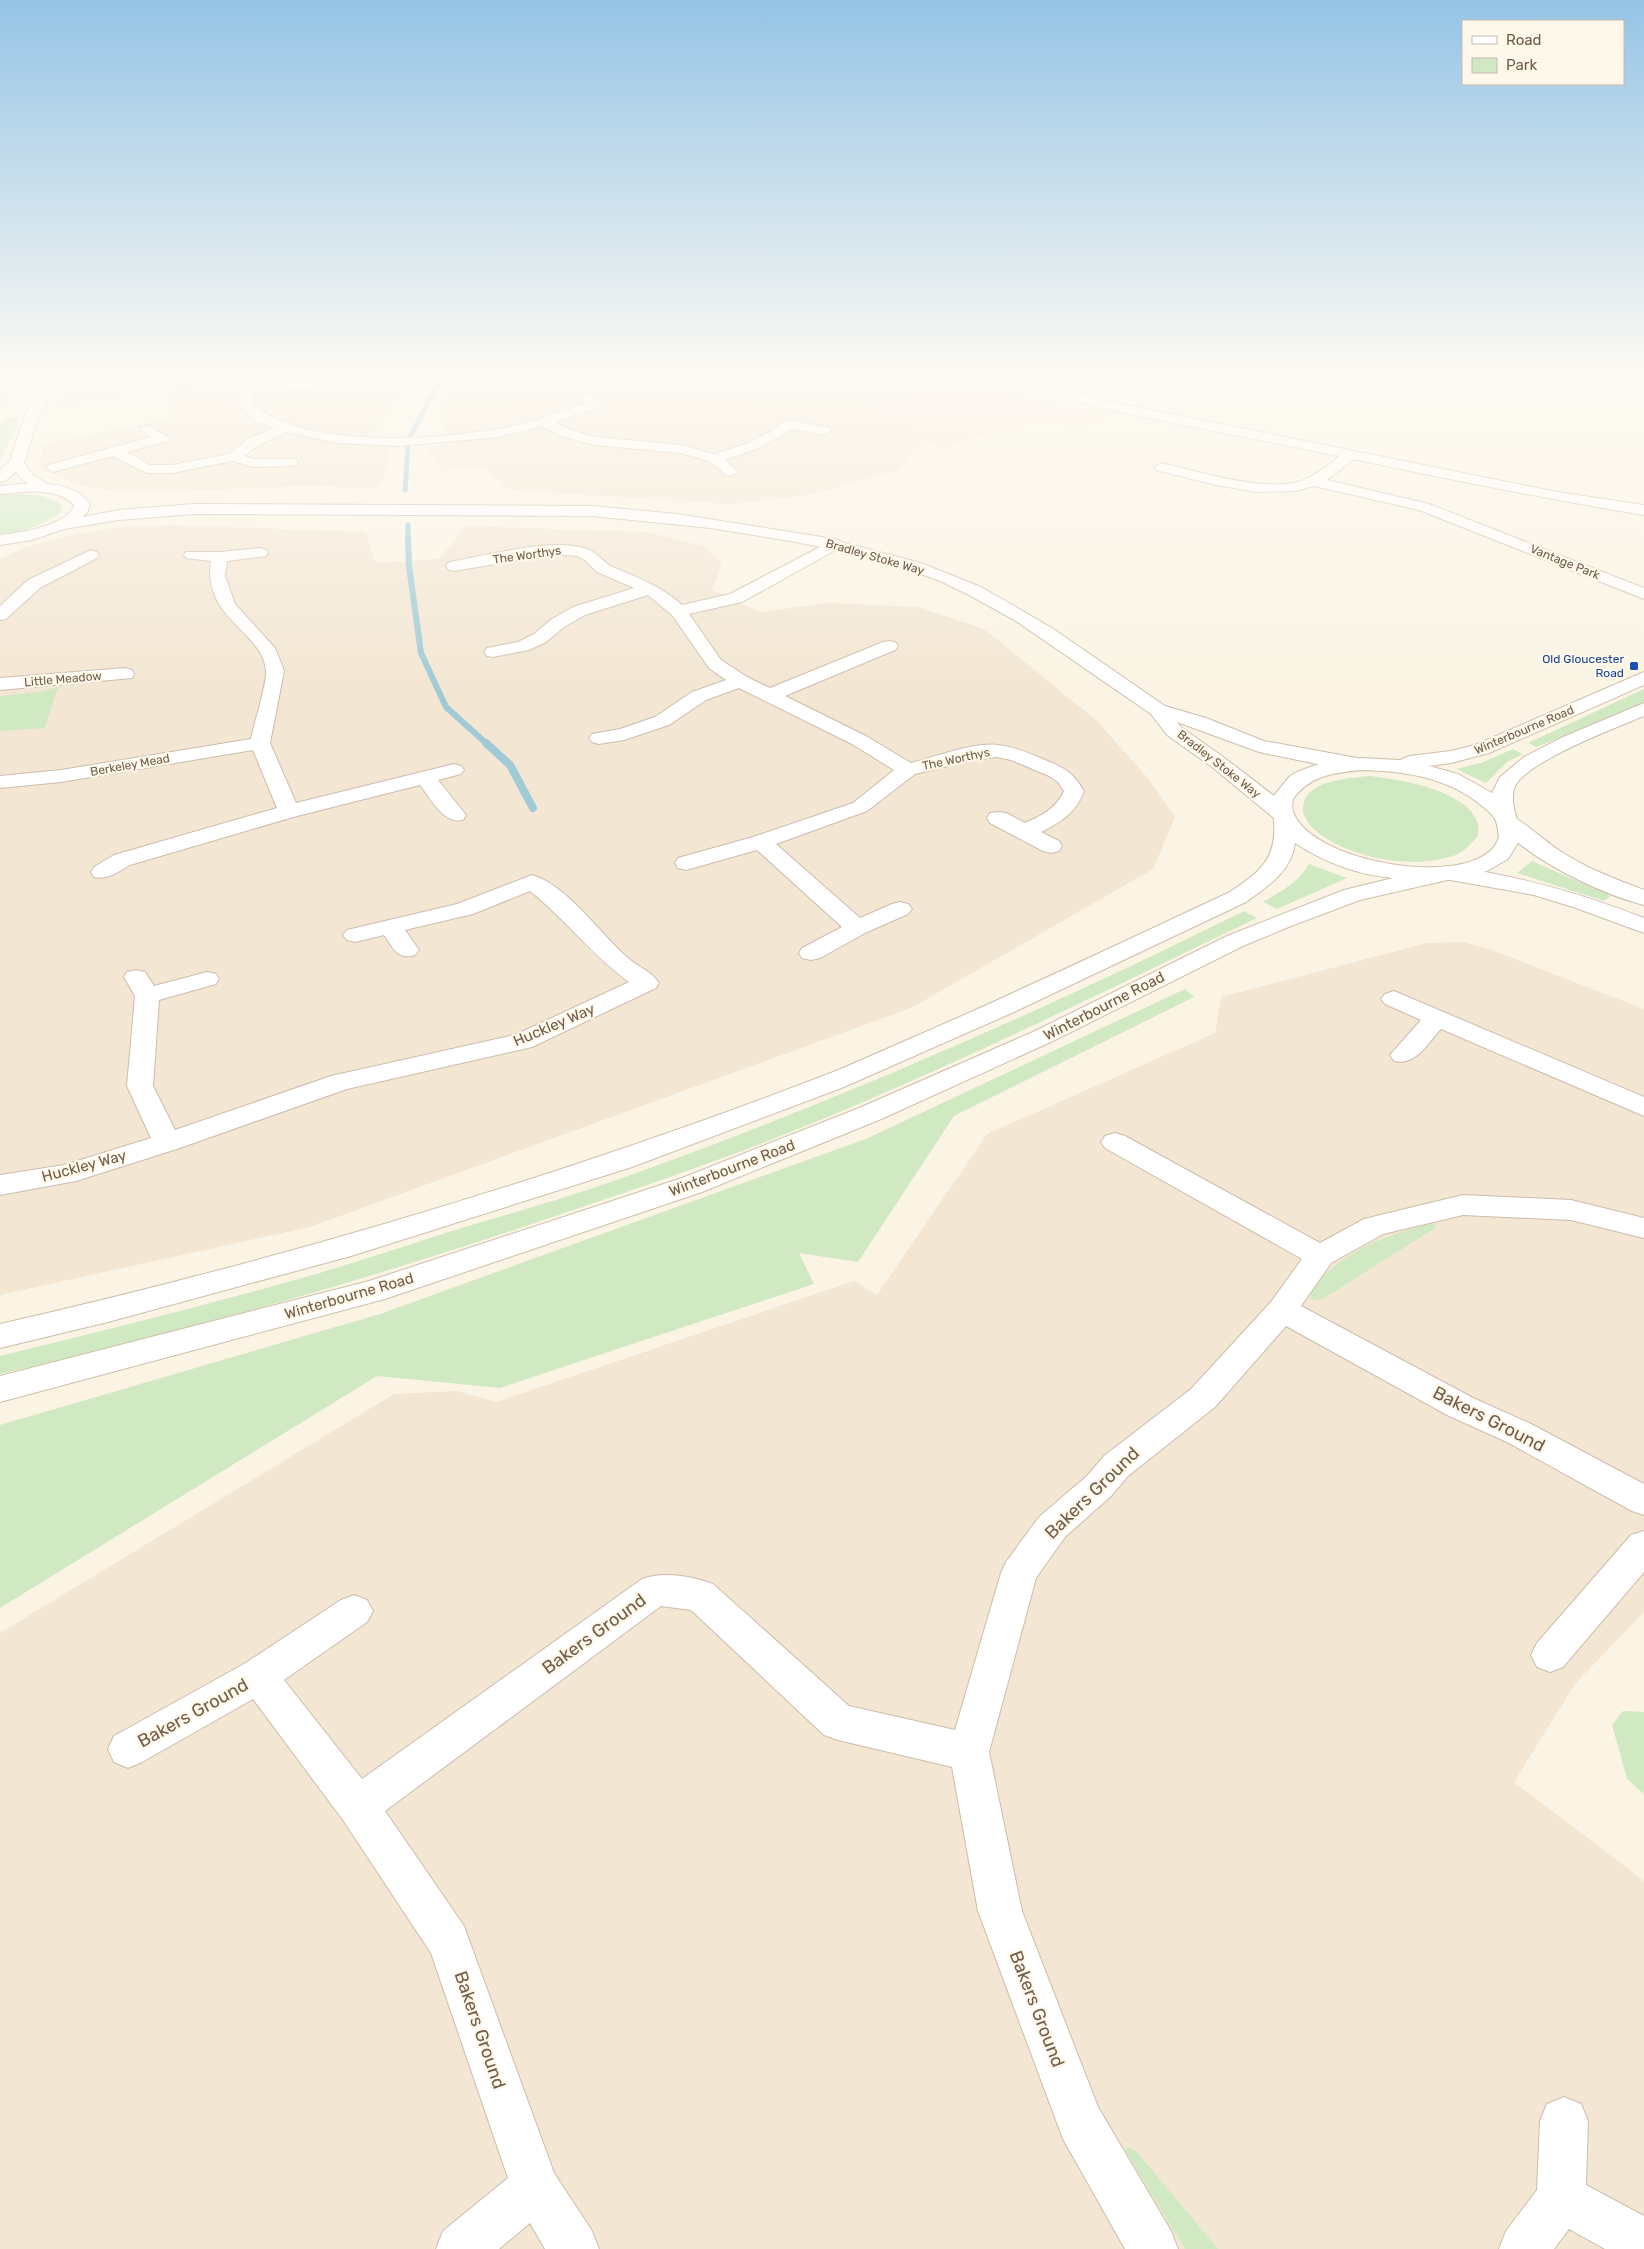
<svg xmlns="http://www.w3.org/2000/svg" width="1644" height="2249" viewBox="0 0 1644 2249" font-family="Rubik,sans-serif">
  <rect width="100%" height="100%" fill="#fbf4e4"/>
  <path fill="#f3e6d3" d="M0,376H20L21,377L0,412Z
    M77,376H411L364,445L392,446L384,478L375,487L345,489L324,485L168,492L111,491L82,486L39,468L43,445L176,417L163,390L56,406Z
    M459,376H890L924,391L876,403L899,415L921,441L898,470L809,495L730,504L510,490L483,466L442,471L425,447L445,445L440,399L462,386Z
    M172,525L366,532L375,563L439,559L466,526L647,532L703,546L722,563L712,590L760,612L829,603L918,607L984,629L1097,721L1147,777L1175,817L1153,869L911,1008L310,1227L0,1295V559L27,547L66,536L113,528Z
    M1463,942L1489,949L1644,1009V1612L1575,1684L1514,1782L1644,1881V2249H0V1633L394,1394L457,1391L496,1402L854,1281L877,1295L987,1134L1215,1033L1221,997L1427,943Z"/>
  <path fill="#fbe5d8" d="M916,376H964L1106,417L1080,427L1040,419L941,448L921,441L899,415L875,403L923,391L898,380Z"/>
  <path fill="#d0e9c3" d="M6,418H19L11,438L0,459V426Z
    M12,494C29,494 46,494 61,504V512C42,526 23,532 0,535V495Z
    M58,687L45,728L0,731V696L40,692Z
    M1644,689V702L1537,747L1528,743Z
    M1513,749L1523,754L1507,762L1486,783L1456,769L1481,763Z
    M1369,776C1398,779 1469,790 1478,824C1479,828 1478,833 1478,836C1472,842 1465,851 1458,854C1417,871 1350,859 1316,831C1310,827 1306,819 1303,813C1303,808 1303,801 1306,797C1316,780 1351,778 1369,776Z
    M1532,861L1611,896L1604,901L1517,873Z
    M1309,864L1347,878L1277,909L1263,902C1280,892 1299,882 1309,864Z
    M1244,911L1257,918C1105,991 954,1066 798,1129C725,1159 651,1184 576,1209C387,1274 195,1330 0,1374V1356C106,1330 211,1304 316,1274C367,1259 417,1242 468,1226C515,1212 562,1199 608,1183C826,1106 1037,1014 1244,911Z
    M1185,989L1194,997L954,1116L858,1262L799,1253L814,1284L500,1388L377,1376L0,1608V1425L380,1314L868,1138Z
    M1434,1223L1435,1228L1321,1300H1311V1289L1316,1282C1352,1248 1386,1235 1434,1223Z
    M1623,1711L1644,1712V1794L1627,1779L1612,1725Z
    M1128,2147L1137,2152L1218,2249H1185L1125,2150Z"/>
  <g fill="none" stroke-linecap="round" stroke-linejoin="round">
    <path stroke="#a0cad6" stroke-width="5" d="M410,437L442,376
      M405,490L408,448
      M408,525V539"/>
    <path stroke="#a0cad6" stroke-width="6" d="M408,538L409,566L421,653L446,707L487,744"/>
    <path stroke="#a0cad6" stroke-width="8" d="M486,743L510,765L533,808"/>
    <g stroke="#cdbcab" stroke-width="2">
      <path id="minor" d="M53,376H65L39,415L24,463L33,475L56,489L54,492C40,496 24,482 16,472L5,481L0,482V470L10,461L25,415Z
        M91,376H137L131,380L96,381L92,380Z
        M140,376H226L220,380C201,382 154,392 140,376Z
        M243,376H255L254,387L328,379H408L410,382L408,385L404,386L328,387L254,394L253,404C305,449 432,440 498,429C528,424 557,413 585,403L579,397L586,393L591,394L602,404L600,407L554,422L574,431L596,437L681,445L714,454L749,443L790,420L829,428L831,431L824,435L792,429L759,448L725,460L738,472L731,476L726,475L709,461L680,453L595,445L564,437L541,426L499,437L399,446L337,443L287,432L258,445L244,456L254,459H296L298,462L296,465L291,466L253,467L233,461L172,473H147L113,456L53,472L46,468L48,465L151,437L140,429L147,425L170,438L168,441L127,452L150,465H172L229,454L248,439L274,428L255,420L239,405Z
        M566,376H578V380L572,384L568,383Z
        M1350,451L1357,455L1355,458L1327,480L1429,504L1644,588V599L1419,510L1314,486L1296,491L1257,492L1216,485L1156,470L1154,467L1161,463C1197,471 1270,494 1304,480C1319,473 1332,463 1345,452Z
        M835,539L841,541L843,544L841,547L742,602L689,614L721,660L747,677L770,688L883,642L889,641L895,642L898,646L895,650L785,696L866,736L911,763C935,757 974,742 998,745C1014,747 1029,753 1043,759C1065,769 1071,770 1084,791C1076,813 1061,822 1041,832L1059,841L1062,846L1059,851L1051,853L1043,851L990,823L987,818L990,813L998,812L1006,813L1025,823C1041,816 1056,809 1064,791L1058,782L1049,776L1011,760L997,757L972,760L915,774L867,811L776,844L860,918L892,904L900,902L908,904L912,909L908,914L865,933L820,958L811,960L802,958L799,953L802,948L842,927L757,850L686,870L678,868L675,863L678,858L753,837L853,803L894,770L852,744L739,688L706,700L669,725L624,740L599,744L592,742L589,738L592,734L620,729L655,717L692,692L726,680L709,668L672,615L648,595L585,615L564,627L546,642L529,650L493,657L487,656L484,652L487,648L518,642L534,634L552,619L573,607L634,588L597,572L585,560L577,556L553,554L454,571L448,569L446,566L448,563L454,561C489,555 555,537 587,549C598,553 604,564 615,568C639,578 662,587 682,605L730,594Z
        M260,548L266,550L268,553L266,556L227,561L225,576L235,604L275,648L284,671L270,743L296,803L454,764L461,766L464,770L461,774L438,780L466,815L463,820C443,824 431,799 420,785L297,816L130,865C118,872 108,880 94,877L91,872L94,867L114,855L277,808L253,750L61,782L0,788V776L61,770L251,739C254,724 267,683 266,671C263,631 202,619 211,561L186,558L184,555L186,552H220Z
        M91,550L97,552L99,555L97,558L40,588L6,619L0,620V606L28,580Z
        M125,668L132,670L134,674L132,678L0,690V678Z
        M532,875C566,884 602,936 629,959C639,967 652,972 659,983L656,988L532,1047L347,1089L177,1149L76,1181L0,1195V1175L64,1165L151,1138L127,1086L135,996L124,977L127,972L136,970L145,972L154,986L207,972L216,974L219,979L216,984L159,1000L153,1086L175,1130L331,1076L515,1035L629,982C593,956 565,919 530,891L473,914L405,930L419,950L415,955C397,960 394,949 384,935L355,942L347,940L343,935L347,930L457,904Z
        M1394,991L1644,1097V1116L1441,1029C1427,1044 1416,1066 1394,1061L1390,1055L1421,1020L1385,1004L1381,999L1385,994Z
        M1115,1133L1125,1136L1320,1243L1364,1219L1463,1195L1571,1200L1644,1218V1238L1571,1220L1463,1215L1383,1234L1331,1263L1301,1306L1473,1398L1531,1424L1644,1484V1515L1632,1511L1507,1442L1449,1416L1286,1326L1215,1407L1128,1476L1111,1496L1065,1537L1036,1578L989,1752L1022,1911L1098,2107L1171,2231L1178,2249H1125L1063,2139L978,1911L952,1767L838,1740L824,1735L691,1610L661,1606L385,1811L464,1926L554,2173L592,2231L599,2249H545L530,2223L499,2249H436L443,2231L508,2178L431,1953L343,1820L253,1699L142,1762L128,1768L114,1762L108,1749L114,1736L244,1664L341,1600L354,1595L367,1600L373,1611L367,1622L284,1680L362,1779L642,1579C663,1571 692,1576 713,1584L849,1706L955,1730L1001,1573L1006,1562L1039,1517L1087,1476L1104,1456L1191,1389L1271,1302L1302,1259L1105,1148L1101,1142L1105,1136Z
        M1644,1531V1572L1563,1667L1550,1672L1537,1667L1531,1655L1537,1643L1631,1535Z
        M1564,2097L1581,2104L1588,2121L1586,2185L1644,2216V2249H1605L1569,2229L1554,2249H1499L1506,2231L1537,2190L1540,2121L1547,2104Z"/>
    </g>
    <g stroke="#cdbcab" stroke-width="2">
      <path id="tertiary" d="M20,484C44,483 75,482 90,504L88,511L83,517L119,510L194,504L593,506L677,514L822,537L921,563L981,587L1052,628L1165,706L1206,718L1264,741L1368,760L1371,764L1368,768L1361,770L1317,764L1259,752L1177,722L1181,727L1226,759L1291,809L1294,814L1291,819L1283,820L1275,819L1212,767L1167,735L1151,714L1016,621L969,595L940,581L910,570L852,553L790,541L710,528L593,516L194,514L119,520L64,529L32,540L0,545V535C19,533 68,526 74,505C57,486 23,492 0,494V486Z
        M1507,814C1519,817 1546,842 1560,851C1586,868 1615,879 1644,890V905C1601,894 1522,857 1496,820L1499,815Z
        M1447,866C1516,875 1580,893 1644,918V933L1573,907L1534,895L1439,878L1436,873L1439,868Z"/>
    </g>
    <g stroke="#cfbda8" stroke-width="2">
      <path id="secondary" d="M1002,376H1019L1107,401L1557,492L1644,505V515C1522,495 1401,469 1280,444C1187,425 1093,411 1004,379Z
        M1644,672V685L1489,753L1451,763L1429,766L1458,774L1492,793L1500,777L1524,757L1563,737L1644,703V716C1618,727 1521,763 1514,789C1510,806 1519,821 1521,838L1508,859L1487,871L1360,900L1291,926L1243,946L1053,1041L879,1120L702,1192L385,1299L0,1402V1376L369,1281L682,1178L859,1108L1035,1031L1227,936L1344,890L1393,878C1358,875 1324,862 1295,843C1292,871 1267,887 1246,902L1014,1012L844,1087L632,1167L351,1256L108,1322L0,1348V1324C280,1260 555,1179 823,1076C854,1064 883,1050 914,1037C1020,991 1125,941 1230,892C1259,872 1277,860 1274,821C1274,814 1271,807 1271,799L1290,776L1299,771L1319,764L1361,758L1400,760L1409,756L1451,751L1475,745ZM1361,770C1404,771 1448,777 1482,806C1486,809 1492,814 1495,819C1498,825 1498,832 1499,838C1497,841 1496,845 1493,848C1459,887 1315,862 1294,814C1292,810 1292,804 1293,799C1310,775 1334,773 1361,770Z"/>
    </g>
    <use href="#minor" fill="#fff" fill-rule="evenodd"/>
    <use href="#tertiary" fill="#fff" fill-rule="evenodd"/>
    <use href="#secondary" fill="#fff" fill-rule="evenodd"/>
  </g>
  <linearGradient id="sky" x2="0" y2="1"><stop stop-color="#95c4e6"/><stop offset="0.54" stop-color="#fdfaf3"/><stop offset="1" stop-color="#fdfaf3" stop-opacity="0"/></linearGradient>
  <rect width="1644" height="690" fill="url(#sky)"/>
  <rect fill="#1a4fb4" stroke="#fef8ea" stroke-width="2" x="1629" y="661" width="10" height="10" rx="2.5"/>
  <g text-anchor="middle" stroke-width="4.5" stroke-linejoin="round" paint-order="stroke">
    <g font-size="12" fill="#735c4a" stroke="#fef8ea">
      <text transform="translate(527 555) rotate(-8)" y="4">The Worthys</text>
      <text transform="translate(875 557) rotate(16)" y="4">Bradley Stoke Way</text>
      <text transform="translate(1565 562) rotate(22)" y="4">Vantage Park</text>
      <text transform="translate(63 679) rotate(-5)" y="4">Little Meadow</text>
      <text transform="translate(1524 730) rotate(-23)" y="4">Winterbourne Road</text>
      <text transform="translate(956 759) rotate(-12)" y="4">The Worthys</text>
      <text transform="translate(1219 764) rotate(38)" y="4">Bradley Stoke Way</text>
      <text transform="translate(130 765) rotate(-10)" y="4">Berkeley Mead</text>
    </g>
    <g font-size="12" fill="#164399" stroke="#fef8ea" text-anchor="end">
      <text x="1624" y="663">Old Gloucester<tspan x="1624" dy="14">Road</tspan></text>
    </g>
    <g font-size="15" fill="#735c4a" stroke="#fef8ea">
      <text transform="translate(1104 1006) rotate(-27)" y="5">Winterbourne Road</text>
      <text transform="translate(554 1025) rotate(-23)" y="5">Huckley Way</text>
      <text transform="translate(84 1166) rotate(-15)" y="5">Huckley Way</text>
      <text transform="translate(732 1168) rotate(-21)" y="5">Winterbourne Road</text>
      <text transform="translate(349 1296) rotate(-16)" y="5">Winterbourne Road</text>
    </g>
    <g font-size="18" fill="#735c4a" stroke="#fef8ea">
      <text transform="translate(1489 1419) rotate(27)" y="6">Bakers Ground</text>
      <text transform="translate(1092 1493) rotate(-44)" y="6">Bakers Ground</text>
      <text transform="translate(594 1634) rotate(-36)" y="6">Bakers Ground</text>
      <text transform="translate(193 1713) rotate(-29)" y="6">Bakers Ground</text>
      <text transform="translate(1037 2009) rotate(69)" y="6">Bakers Ground</text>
      <text transform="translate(480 2030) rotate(71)" y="6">Bakers Ground</text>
    </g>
  </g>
  <rect x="1462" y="20" width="162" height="65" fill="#fef8ea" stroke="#c6baaa"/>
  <rect x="1472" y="36" width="25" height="8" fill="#ffffff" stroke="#c6baaa"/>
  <text x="1506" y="45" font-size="15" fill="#735c4a">Road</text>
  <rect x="1472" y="58" width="25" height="15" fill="#d0e9c3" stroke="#c6baaa"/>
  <text x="1506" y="70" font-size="15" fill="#735c4a">Park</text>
</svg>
